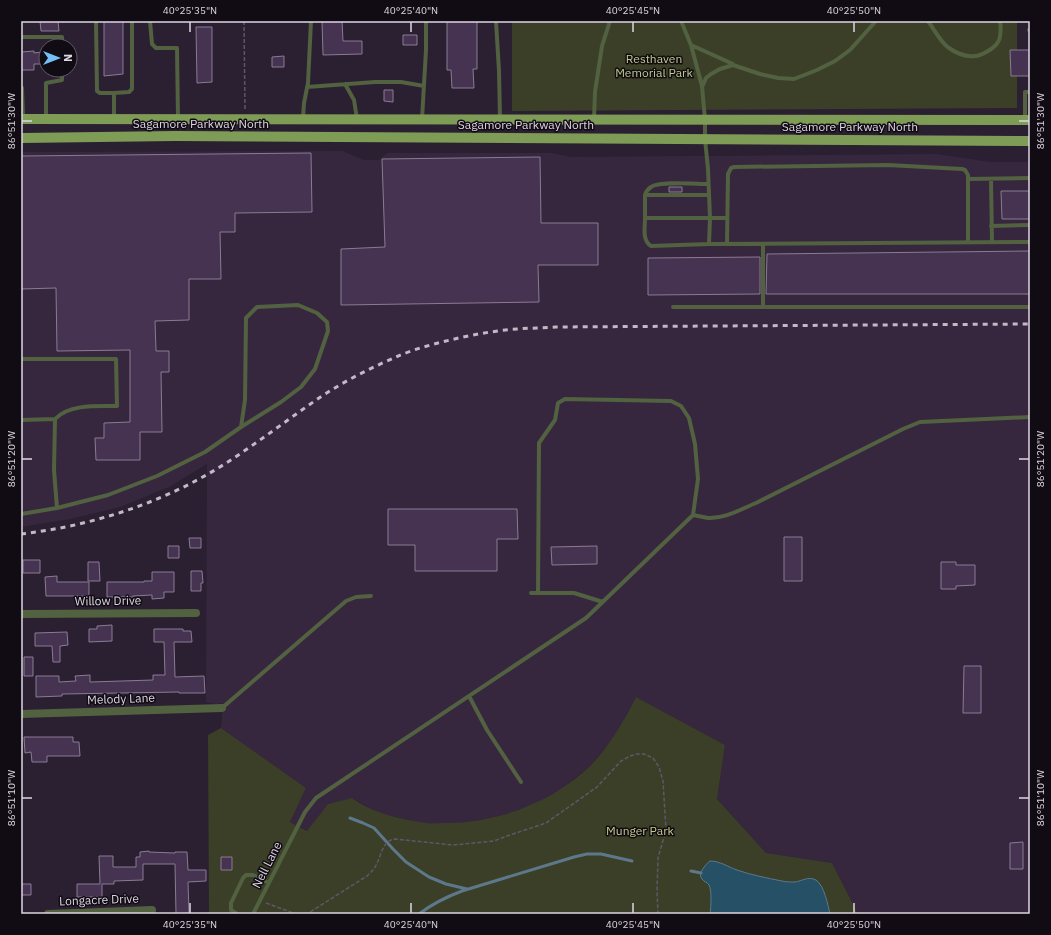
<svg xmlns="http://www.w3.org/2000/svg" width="1051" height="935" viewBox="0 0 1051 935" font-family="'IBM Plex Sans',sans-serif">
  <rect width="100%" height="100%" fill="#2b1f32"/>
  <path fill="#36273f" d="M342,151L364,160H379L387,153H552L571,157L937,154L990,162H1030V914H858L832,863L766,853L717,799L725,745L636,697L623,722L611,741L591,765L563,788L530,806L494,818L459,823H421L377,812L352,798L328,804L308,831L290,822L306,788L221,728L222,719V703L216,704L206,702L207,464L169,487L120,507L70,519L21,527V152Z"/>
  <path fill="#3b3f28" d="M512,21H1017V108L512,111Z
    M636,697L725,745L717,799L766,853L832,863L858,914H209L208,735L221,728L306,788L290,822L307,831L328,804L352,798C360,803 369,809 379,812C391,816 407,820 420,822C427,824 434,823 441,823C495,824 552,803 591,765C610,745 624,721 636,697Z"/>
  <path fill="#265065" stroke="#5d788a" d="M710,861C720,861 728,867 737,870C751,875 767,878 782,881C786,882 791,882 795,882C802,881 808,876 816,880C824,885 828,905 830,914H710C711,908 712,890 709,885C707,882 704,882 702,879C697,874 706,864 710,861Z"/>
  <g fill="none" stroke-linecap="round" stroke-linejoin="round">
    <path stroke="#5d788a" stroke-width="3" d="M350,818L363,823L374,828L393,849L406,862L429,877L446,884L467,889
      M691,871L701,873
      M419,914C432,904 446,897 462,891L574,857L587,854H601L632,861"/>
  </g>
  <path fill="#463352" stroke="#897c92" d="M40,21H58L59,31H41Z
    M104,21H123V74L104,76Z
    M322,21H342L343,41H362V54L323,55Z
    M447,21H477V69H473L474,88H452L451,70H447Z
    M196,27H212V82L197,83Z
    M403,35H417V45H403Z
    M1010,50H1030V76H1011Z
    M34,51V53L42,52L43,64H34V70H21V52Z
    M284,56V67H272V57Z
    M384,90H393V102L384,101Z
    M311,153L312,212L235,213V232H220L221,279H189V320L155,321L156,351H169V372H161L162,432H140V460H96L95,438H104V423L130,422V350L57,351L56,288L21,289V156Z
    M540,157L541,223H598V265H538L539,302L341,305V249L385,247L382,159Z
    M669,187H682V192H669Z
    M1001,191H1030V219H1002Z
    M1030,251V294H766L767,254Z
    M760,257V294L648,295V258Z
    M388,509H517L518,539H497V571H415V545H388Z
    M784,537H802V581H784Z
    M189,538H201V548H190Z
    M168,546H179V558H168Z
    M597,546V564L552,565L551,547Z
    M23,560H40V573H23Z
    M88,562H99L100,581H88Z
    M941,562H956V565H975V585L956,586V589H941Z
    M191,571H202L203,583H201V591H191Z
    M152,572H174V592H164V598L152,599V595L133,596V597H107V582H144V581H152Z
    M57,576V582H89V596H46L45,577Z
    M112,625V641L89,642V629H97V626Z
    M154,629H183V631H191L192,642H174L175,677L204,676L205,693H179V692L62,694V696L36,697V676H59V682L76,681L75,676L90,675V682L153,680V675H165L164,642H154Z
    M67,632L68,645L60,646V662H53L52,646H35V633Z
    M24,657H33V676H24Z
    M964,666H981V713H963Z
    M24,737H73V742H79L80,756H47V762H32L31,752L25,753Z
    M1023,842V869H1010V843Z
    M149,851V852L175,853V852H187L188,870H206V881L188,882L189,913L176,914L175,864H143V880L114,881V884H102V897H77V884H100L99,856H113V867H136V857H140V852Z
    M221,857H232V870H221Z
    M21,884H31V895H21Z"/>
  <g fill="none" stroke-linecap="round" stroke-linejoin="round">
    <path stroke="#615667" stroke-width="1.5" stroke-dasharray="4 2" stroke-linecap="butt" d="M244,21L245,109
      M266,903L296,914
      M305,914H307L367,876C371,872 375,869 377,863C382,854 382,841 395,839L453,845L484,842L494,841L507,836L546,823L597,787L621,761L630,756L637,754H644L653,758L659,767L663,781L666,830L658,858L657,891L658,914"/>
    <path stroke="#526140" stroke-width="4" d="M96,21L97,91L100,93H114
      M150,21L152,44L156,48H177L178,119
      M496,21L499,71L500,119
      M681,21L691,45L702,86L705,120V139L708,169L710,218L709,244L1030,242
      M928,21C934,29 941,43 949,48C956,53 966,57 975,56C981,56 995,48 998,42C1001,38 1001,26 1000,21
      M1029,30H1030
      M21,37H62V46
      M691,45L733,64
      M345,84L354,100L357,119
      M703,85L706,78L711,74L720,69L733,65L760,74L778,78L794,79L817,70L835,61L850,50L876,21
      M21,87L22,88L23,118
      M307,87L375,82H401L424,86
      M303,118L304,103L308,83L311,21
      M46,119V83L62,80V70
      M114,119V93L129,92L132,89V21
      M422,119L426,50V21
      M594,119L595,92L602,46L610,21
      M1025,120V92H1030
      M968,179L1030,178
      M991,179L992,242
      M645,195C646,192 648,189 651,187C660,181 695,184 708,184
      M645,218V195H709
      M991,226L1030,225
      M709,244L651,246C642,241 645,227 645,218H727
      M727,244L728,174L731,168L734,167L888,165L962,169L965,170L968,175V242
      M673,307H1030
      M763,307V244
      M21,359H116L117,406C97,406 69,404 55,419
      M21,420L55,419L54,470L57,508
      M21,514L57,508L108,495L157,476L205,452L241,427L281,402L301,387L315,369L328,331L327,322L317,313L298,305L257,307L246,318L245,400L241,427
      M693,515C698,516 703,517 708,518C725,519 741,509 756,503L903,429L920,422L1030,417
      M531,593H574L603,602
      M469,696L487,730L521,782
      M222,708L346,601L356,597L371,596
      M237,914L231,910V903L243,878L246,875H253L269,883
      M253,914L305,812L316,798L586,618L693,515L698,479L695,444L689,418L681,406L671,401L565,399L558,403L555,420L539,443L538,593"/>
    <path stroke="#526140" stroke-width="8" d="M21,614L196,613
      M21,714L222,708
      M48,914L152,910"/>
    <path stroke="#7f9c56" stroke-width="10" d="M21,119L1030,120
      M21,138L175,136L1030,141"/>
    <path stroke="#c2b9c6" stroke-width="3" stroke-dasharray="5 5" stroke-linecap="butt" d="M21,534C91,526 163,503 223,465C256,444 287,420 319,398C343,382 368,369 394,358C406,352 420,348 434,344C461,337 489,331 517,329C530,328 543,328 556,327L1030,324"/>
  </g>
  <path fill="none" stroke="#ded6e2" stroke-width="1.5" d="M190,22V32M411,22V32M633,22V32M854,22V32M22,121H32M1019,121H1029M22,459H32M1019,459H1029M22,798H32M1019,798H1029M190,903V913M411,903V913M633,903V913M854,903V913"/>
  <g text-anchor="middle" stroke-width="3" stroke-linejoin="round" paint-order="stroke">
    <g font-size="12" fill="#c1cb88" stroke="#110c14">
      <text x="654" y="63">Resthaven<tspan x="654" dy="14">Memorial Park</tspan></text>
      <text x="640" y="835">Munger Park</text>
    </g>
    <g font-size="12" fill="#ded6e2" stroke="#110c14">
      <text x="201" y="128">Sagamore Parkway North</text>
      <text x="526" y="129">Sagamore Parkway North</text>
      <text x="850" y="131">Sagamore Parkway North</text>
      <text transform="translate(108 601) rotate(-1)" y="4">Willow Drive</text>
      <text transform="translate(121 699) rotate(-2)" y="4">Melody Lane</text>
      <text transform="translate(267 865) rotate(-63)" y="4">Nell Lane</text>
      <text transform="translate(99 900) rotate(-2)" y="4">Longacre Drive</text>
    </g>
  </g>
  <rect width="1051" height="935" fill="none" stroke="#110c14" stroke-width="44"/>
  <g transform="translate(58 58) rotate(90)"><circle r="19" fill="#110c14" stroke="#635d66"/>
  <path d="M0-3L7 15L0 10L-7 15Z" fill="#74c0f6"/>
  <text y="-6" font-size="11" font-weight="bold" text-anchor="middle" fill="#ded6e2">N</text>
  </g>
  <rect x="22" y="22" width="1007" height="891" fill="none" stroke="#ded6e2" stroke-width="1.5"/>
  <g font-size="10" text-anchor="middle" fill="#ded6e2">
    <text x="190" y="14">40°25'35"N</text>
    <text x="411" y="14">40°25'40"N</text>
    <text x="633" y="14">40°25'45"N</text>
    <text x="854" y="14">40°25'50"N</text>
    <text transform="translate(1040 121) rotate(-90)" y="4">86°51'30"W</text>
    <text transform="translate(11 121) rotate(-90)" y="4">86°51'30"W</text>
    <text transform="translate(1040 459) rotate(-90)" y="4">86°51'20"W</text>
    <text transform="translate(11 459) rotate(-90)" y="4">86°51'20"W</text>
    <text transform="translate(1040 798) rotate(-90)" y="4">86°51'10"W</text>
    <text transform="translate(11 798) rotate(-90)" y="4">86°51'10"W</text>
    <text x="190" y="928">40°25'35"N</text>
    <text x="411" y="928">40°25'40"N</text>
    <text x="633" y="928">40°25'45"N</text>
    <text x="854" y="928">40°25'50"N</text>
  </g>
</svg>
